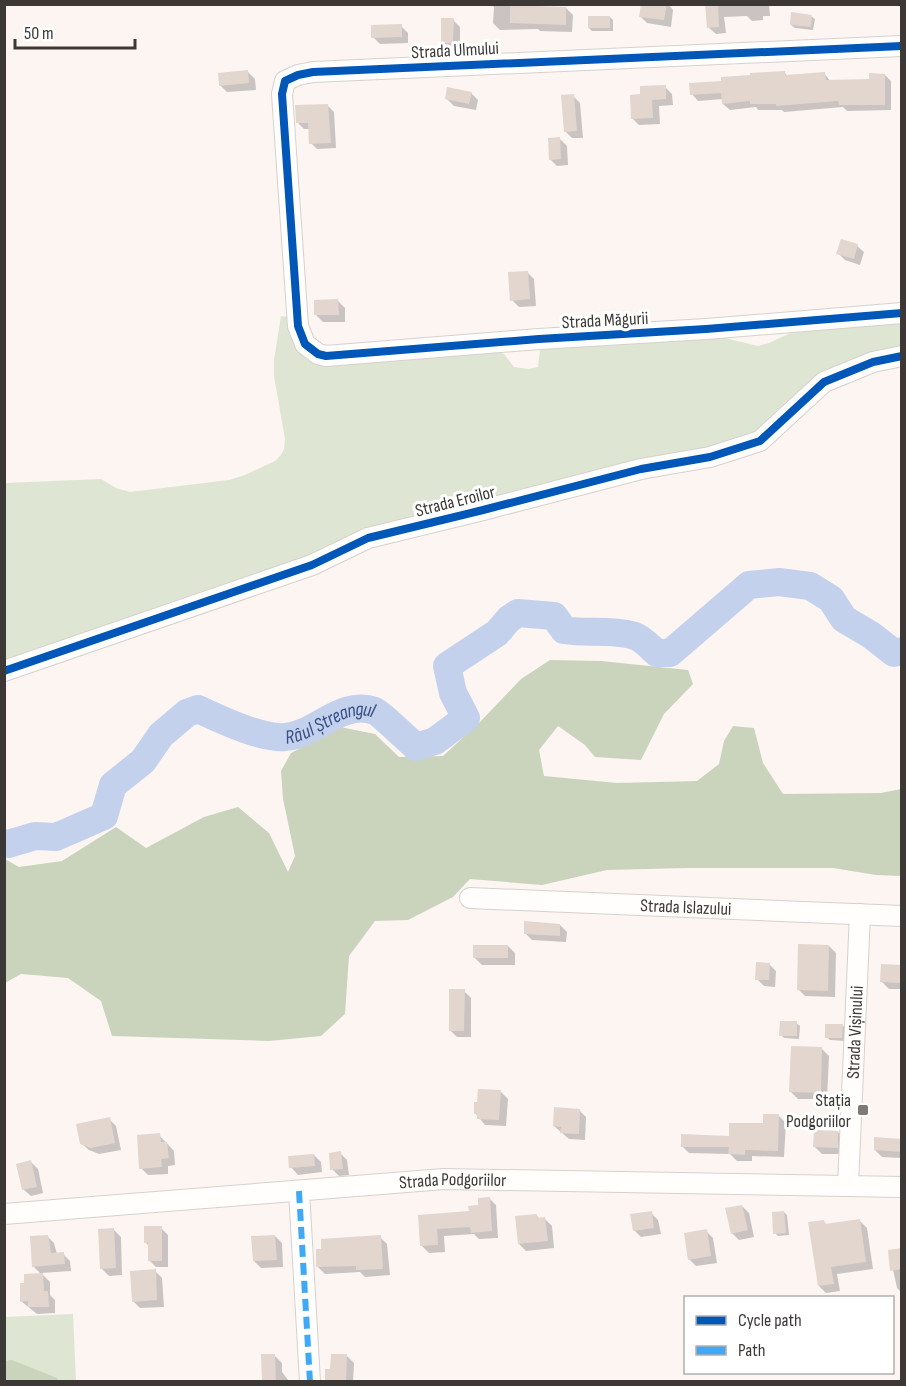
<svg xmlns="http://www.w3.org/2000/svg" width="906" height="1386" viewBox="0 0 906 1386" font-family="'Sofia Sans Condensed',sans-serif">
  <rect width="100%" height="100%" fill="#fcf5f2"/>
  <path fill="#dee5d2" d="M281,316L289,317L302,349L493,350L504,354L514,367L529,369L538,367L540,350L547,345L721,337L758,346L769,343L797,330L888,323L901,324V347L788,407L749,437L290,568L5,661L4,486L6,483L101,479L116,488L130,492L229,480L245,475L275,461L281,455L284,449L285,439L274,376V360Z
    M73,1314L76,1381H5L4,1317Z"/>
  <path fill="#cad4bc" d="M550,660L601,661L688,670L693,684L664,714L641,760L595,757L585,745L558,726L539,750L544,776L617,783L697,781L719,764L724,741L733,726L754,728L763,763L783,794L881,793L901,789V876L876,875L833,868H686L607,870L542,885L470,879L453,897L408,920L375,921L349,956L345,1014L321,1036L269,1041L112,1036L101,1001L68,978L21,974L5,983V859L19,867L62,861L116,827L146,848L204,817L238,807L269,833L288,872L295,856L283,799L281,771L291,753L340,727L375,734L399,757L443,756L480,722L521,679Z
    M12,1360L57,1378L58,1381H5V1361Z"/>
  <path fill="#0003" d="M491,4H521V7L566,8L573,15L572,32L540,31L538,29L500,30L493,23L494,7Z
    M642,4H668L673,10L671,27L647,23L640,16Z
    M707,4H769L770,16H763V20L752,21L747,16L724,17L726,33L716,34L708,27Z
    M811,16L815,19L813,30L795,28L791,25Z
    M610,17L613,20V31H592L589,28Z
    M453,20L460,27V50L450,49L443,42Z
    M401,26L408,33V43L380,44L373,37Z
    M248,72L255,79L256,90L227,92L220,85Z
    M785,73L788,77L824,73L831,82L871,81L885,75L891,81V110L847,111L843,107L784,112L782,110H758L756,107L730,110L723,104V99L698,101L692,94L723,83Z
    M665,87L672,94L673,105L659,106L660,124L639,125L632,118L642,96Z
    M471,93L478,100L476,110L454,106L447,99Z
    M573,96L580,103L583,138H572L565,131Z
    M328,106L334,112L336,148L317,149L311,143L310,129H304L298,123Z
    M560,139L567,146L568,165L557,166L550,159Z
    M857,246L864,252L860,265L845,260L838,253Z
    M527,272L534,279L536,306L519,307L512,300Z
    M338,301L345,308V322H323L316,315Z
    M560,925L567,932L566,942L532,940L525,933Z
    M508,946L515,953V965H482L475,958Z
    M829,946L836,953L835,997L805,996L798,989Z
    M769,964L776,971L775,987L764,986L757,979Z
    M902,967V989H889L882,982Z
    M464,991L471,998V1037H457L450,1030Z
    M796,1023L800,1026L799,1039L784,1038L781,1035Z
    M842,1025L846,1029L845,1041L830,1040L827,1037Z
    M822,1049L829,1056L827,1099H798L791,1092Z
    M501,1092L508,1099L506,1126L485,1125L475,1113Z
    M579,1110L586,1117L585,1140L569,1139L554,1126Z
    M779,1116L786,1123L784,1157L752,1156V1161H737L730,1154L689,1153L682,1146L730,1137L764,1125Z
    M109,1119L116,1126L121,1150L99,1154L89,1150L81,1143Z
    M838,1132L845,1139L844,1154H822L815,1147Z
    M159,1135L174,1151L175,1165L168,1166V1174L148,1175L141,1168Z
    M902,1140V1158L882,1157L875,1150Z
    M340,1153L347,1160L349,1175L339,1176L332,1169Z
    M314,1155L321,1162L322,1172L298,1175L291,1167Z
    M31,1162L38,1169L43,1193L31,1196L23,1189Z
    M489,1198L496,1205L498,1238L479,1239L474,1234L444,1236L445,1252L429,1253L422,1246L420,1216L470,1212Z
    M742,1206L749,1213L754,1237L739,1240L732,1233Z
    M784,1212L787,1215L789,1235L778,1236L775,1233Z
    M651,1213L658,1220L661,1234L641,1237L634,1230Z
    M536,1215L540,1219H545L552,1226L554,1248L526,1251L519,1244Z
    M860,1221L867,1228L873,1269L837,1274L840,1291L826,1293L819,1286L824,1222L828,1226Z
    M161,1228L168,1235V1267H156L149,1260V1246L146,1243Z
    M114,1230L121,1237L122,1275L109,1276L102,1269Z
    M706,1231L713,1238L717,1263L696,1266L689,1259Z
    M47,1236L54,1243L57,1254H63L70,1261L71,1271L41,1273L50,1282V1295L55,1300V1313L37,1314L21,1301L42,1275L33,1266Z
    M275,1236L282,1243L283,1267L261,1268L254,1261Z
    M380,1237L387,1244L390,1275L365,1277L360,1272L325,1274L318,1267Z
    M902,1245V1293L897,1288L889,1251L901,1249Z
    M155,1271L162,1278L164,1307L140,1308L133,1301Z
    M275,1356L282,1363V1372L289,1381L263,1382Z
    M347,1356L354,1363L353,1382H326L332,1371Z"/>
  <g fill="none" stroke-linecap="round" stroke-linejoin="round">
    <path stroke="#c4d1ed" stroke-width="28" id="s1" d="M4,843L8,844L35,836L56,837L104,816L113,785L143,761L161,735L187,713L198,709C220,719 261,739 285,737C316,735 341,699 375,711C379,712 409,741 416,747L435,741L466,718L453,693L447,666L497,633L509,619L518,613L554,616L564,630C587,634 612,629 635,636C643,639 651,648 657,653H670L749,585L779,582L810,586L831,599L844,619L871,635L894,653L902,651"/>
  </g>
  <path fill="#e2d6cf" d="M641,4H667L664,20L639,17Z
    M705,4H718L719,27L707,28Z
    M510,5L566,7V25L510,23Z
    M791,12L812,15L811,27L790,25Z
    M588,16H610V28H588Z
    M441,18H454L453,43H441Z
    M402,24V37L371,38V25Z
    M248,70L249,83L219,86L218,73Z
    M785,71V75L825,72L826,80L869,79V73L885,74V105H839L838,101L776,106V104H750V101L722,104L721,93L690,95L689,83L721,81V77L750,75V73Z
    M666,85V99L652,100L653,118L631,119L630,95L640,94V86Z
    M447,87L472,92L469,104L445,99Z
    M574,94L577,131L564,132L561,95Z
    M328,104L331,143L309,144L308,123H296L295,105Z
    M560,137L561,159L549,160L548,138Z
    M841,239L858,244L854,259L836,254Z
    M528,271L530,299L510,301L508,272Z
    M338,299L339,315H314V300Z
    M524,921L560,924V936L524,934Z
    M798,944L829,945L828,991L797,990Z
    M473,945H508V958H473Z
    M756,962L770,963L769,980H755Z
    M881,964L902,965V983L880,982Z
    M449,989H465L464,1031H449Z
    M780,1021H797V1036H779Z
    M825,1024H843L842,1038H825Z
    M791,1046L822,1047L821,1093L789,1092Z
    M478,1089L501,1090L499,1120L477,1119V1114H474V1102H477Z
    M554,1107L580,1109L579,1134L560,1133L561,1127L553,1126Z
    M763,1114H779L778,1151L745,1150V1155L728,1154L729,1147H681V1134L729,1136V1123H763Z
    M110,1117L115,1143L91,1148L80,1144L76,1124Z
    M814,1130L838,1131V1148L813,1147Z
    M160,1133L161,1142H167L169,1158L161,1159L162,1167L139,1169L137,1135Z
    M874,1137L902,1139V1152L874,1150Z
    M341,1151L343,1169L330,1170L329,1153Z
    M314,1154L315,1166L289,1168L288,1156Z
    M31,1160L37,1187L22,1190L16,1164Z
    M490,1197L492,1231L471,1233L470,1227L437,1229L438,1245L420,1246L418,1215L469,1211L468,1206L478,1205V1198Z
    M742,1205L748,1230L731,1234L725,1208Z
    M652,1211L654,1228L633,1231L630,1214Z
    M784,1211L786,1233L773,1234L772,1212Z
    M537,1214V1218L545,1217L548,1241L518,1244L515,1216Z
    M860,1219L866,1262L831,1267L834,1284L818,1286L808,1222L824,1220L825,1224Z
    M144,1226H162V1261H148V1243H144Z
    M114,1228L116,1268L100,1269L98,1229Z
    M707,1229L711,1256L688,1260L684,1233Z
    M48,1235L51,1253L64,1252L65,1264L32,1267L30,1236Z
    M275,1235L277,1260L253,1261L251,1236Z
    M381,1235L383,1269L356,1270V1266L316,1267V1249H321V1239Z
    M902,1248V1269L890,1271L888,1250Z
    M156,1269L157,1300L132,1302L130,1271Z
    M43,1273L44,1291H48L49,1307H28V1301L20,1302V1283H24V1274Z
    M261,1354H275L276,1382H262Z
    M331,1354H347L346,1382H325V1369H330Z"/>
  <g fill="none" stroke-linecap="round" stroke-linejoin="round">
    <g stroke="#d6d1cf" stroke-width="22">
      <g id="street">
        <path d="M902,46L313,72L298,75L285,81L282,94L298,326L305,344L318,354L326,356L539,339L706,329L902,313"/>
        <path d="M4,671L312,565L368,538L483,510L641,469L710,457L760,441L824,382L873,362L902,356"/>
        <path id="s2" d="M470,898L902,916"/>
        <path id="s3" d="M848,1185L860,914"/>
        <path d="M299,1191L310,1382"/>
        <path id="s4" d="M4,1214L444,1179L902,1187"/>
      </g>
    </g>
    <use href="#street" stroke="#fffefd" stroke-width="20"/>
    <path stroke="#3fa9f5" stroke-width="6" stroke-dasharray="12 6" stroke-linecap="butt" d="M299,1191L310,1382"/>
    <g stroke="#fff" stroke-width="11">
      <path id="cycleway" d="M902,46L313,72L298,75L285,81L282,94L298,326L305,344L318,354L326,356L539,339L706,329L902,313
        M4,671L312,565L368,538L483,510L641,469L710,457L760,441L824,382L873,362L902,356"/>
    </g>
    <use href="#cycleway" stroke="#0057b8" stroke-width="8"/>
  </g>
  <rect fill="#7f7a78" stroke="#fff" stroke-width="2" x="857" y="1104" width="12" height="12" rx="3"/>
  <g text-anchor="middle" stroke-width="6" stroke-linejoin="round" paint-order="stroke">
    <g font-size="18" fill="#3c3836" stroke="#fff">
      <text transform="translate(455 50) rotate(-3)" y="6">Strada Ulmului</text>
      <text transform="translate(605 320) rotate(-3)" y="6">Strada Măgurii</text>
      <text transform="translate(455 501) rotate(-14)" y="6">Strada Eroilor</text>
      <text dy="6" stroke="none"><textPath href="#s2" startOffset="216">Strada Islazului</textPath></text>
      <text dy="6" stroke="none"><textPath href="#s3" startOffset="153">Strada Vișinului</textPath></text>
      <text dy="6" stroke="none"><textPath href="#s4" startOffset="450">Strada Podgoriilor</textPath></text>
    </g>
    <g font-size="18" fill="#3c3836" stroke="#fff" text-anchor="end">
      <text x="851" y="1106">Stația<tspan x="851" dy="21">Podgoriilor</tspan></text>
    </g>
    <g font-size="20" font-style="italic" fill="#385086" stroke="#fff">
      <text dy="7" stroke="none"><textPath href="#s1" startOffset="394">Râul Ștreangul</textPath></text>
    </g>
  </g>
  <rect width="906" height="1386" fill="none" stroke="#3c3836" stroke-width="12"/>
  <rect x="684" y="1296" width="210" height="78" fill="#ffffff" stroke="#b1afaf" stroke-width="1.5"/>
  <rect x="696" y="1316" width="30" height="9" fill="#0057b8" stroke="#b1afaf" stroke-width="1.5"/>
  <text x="738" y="1326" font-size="18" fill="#3c3836">Cycle path</text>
  <rect x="696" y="1346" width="30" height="9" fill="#3fa9f5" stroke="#b1afaf" stroke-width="1.5"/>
  <text x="738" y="1356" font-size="18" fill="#3c3836">Path</text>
  <path d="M15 39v9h120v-9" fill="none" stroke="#3c3836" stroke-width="3"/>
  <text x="24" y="39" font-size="18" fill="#3c3836" stroke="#ffffff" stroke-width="4.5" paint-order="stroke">50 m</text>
</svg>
